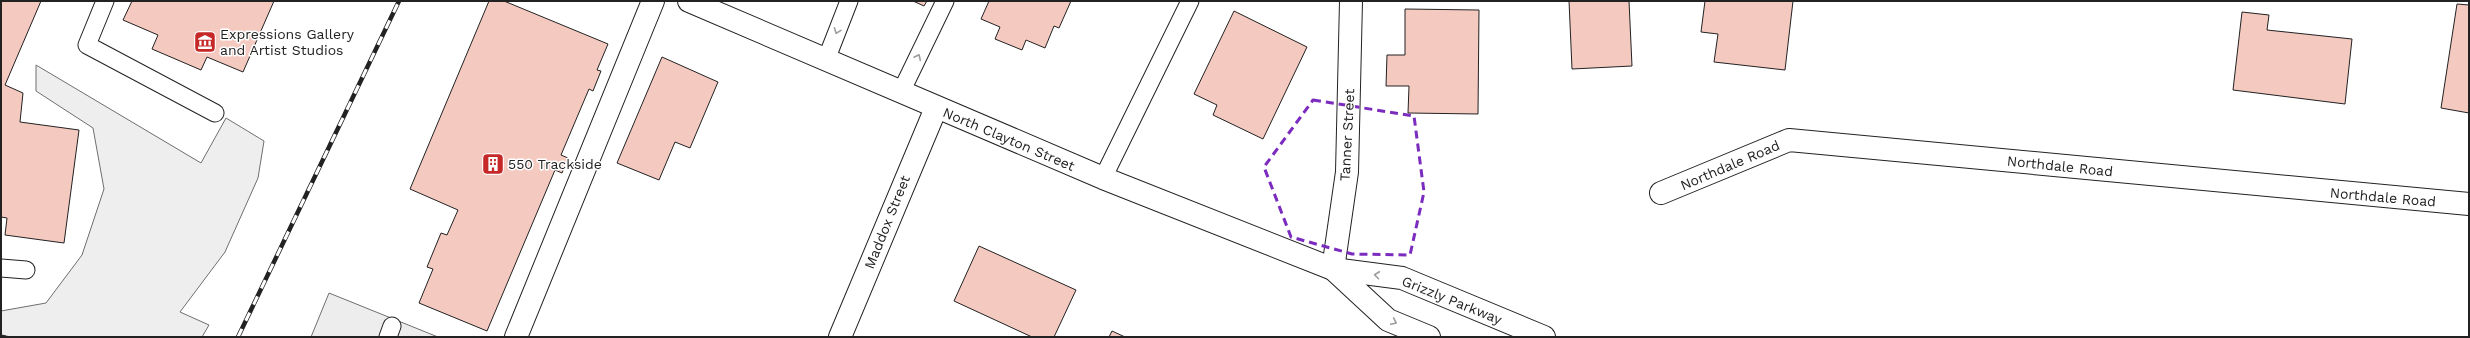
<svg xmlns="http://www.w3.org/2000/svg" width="2470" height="338" viewBox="0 0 2470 338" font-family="'Work Sans',sans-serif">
  <rect width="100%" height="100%" fill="#fff"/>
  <path fill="#eee" stroke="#6f6f6f" d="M36,65L201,163L226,118L264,141L258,178L225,252L180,312L209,325L202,337H11L1,335V311L46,303L82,255L104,189L93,128L36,91Z"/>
  <path fill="#ededed" stroke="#6f6f6f" d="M329,293L438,337H311Z"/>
  <path fill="#f3c9c0" stroke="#222" d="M1,1H41L5,85L23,93L20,122L79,130L64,243L5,235L7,218L1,217Z
    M132,1H274L243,72L207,57L201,70L152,49L158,35L123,20Z
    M489,1H504L608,44L597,70L601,71L593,91L589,89L561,155L568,158L562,173L555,170L487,331L419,303L433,269L427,267L441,233L447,235L458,210L410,189Z
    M913,1H927L924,6Z
    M989,1H1071L1059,28L1054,26L1045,48L1026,40L1022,50L995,39L1000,27L981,19Z
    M1569,1H1629L1632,66L1572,69Z
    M1705,1H1793L1785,70L1714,62L1718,34L1701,32Z
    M2457,4L2469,5V113L2441,108Z
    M1405,9L1479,10L1478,114L1408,113L1409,86H1386L1387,55H1405Z
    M1234,11L1307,47L1263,139L1213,115L1217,105L1194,94Z
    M2242,12L2269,15L2267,30L2352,39L2345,104L2233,90Z
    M662,57L718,82L690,148L675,142L659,180L617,163Z
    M979,246L1076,290L1054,337H1032L954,301Z
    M1112,331L1125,337H1109Z"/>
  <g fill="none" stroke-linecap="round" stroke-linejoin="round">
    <g stroke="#222" stroke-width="19">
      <path id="lane" d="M105,1L87,45L215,113
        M826,60L849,1
        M901,92L945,1
        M1103,178L1190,1
        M1,268L26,270
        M388,337L392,326"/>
    </g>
    <g stroke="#222" stroke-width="24">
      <path id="street" d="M1661,193L1789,140L2469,204
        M1333,269L1347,172L1351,1
        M516,337L653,1
        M840,337L936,108"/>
    </g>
    <g stroke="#222" stroke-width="24">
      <path id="secondary" d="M689,1L1103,178L1333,269L1402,278L1544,337
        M1333,269L1388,320L1429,337"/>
    </g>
    <use href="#lane" stroke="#fff" stroke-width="17"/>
    <use href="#street" stroke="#fff" stroke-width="22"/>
    <use href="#secondary" stroke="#fff" stroke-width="22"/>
    <g stroke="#222" stroke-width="4.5">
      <path id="rail" d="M238,337L399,1"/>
    </g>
    <use href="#rail" stroke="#fff" stroke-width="3" stroke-dasharray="9" stroke-linecap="butt"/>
    <path stroke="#222" stroke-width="1" stroke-dasharray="5 2" stroke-linecap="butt" d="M1,335L11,337"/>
  </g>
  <defs><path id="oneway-chevron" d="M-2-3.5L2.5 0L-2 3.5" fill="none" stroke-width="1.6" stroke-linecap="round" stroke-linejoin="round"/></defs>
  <g stroke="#9c9c9c">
    <use href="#oneway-chevron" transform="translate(837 31) rotate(111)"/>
    <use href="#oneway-chevron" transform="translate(918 57) rotate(-64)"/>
    <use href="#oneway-chevron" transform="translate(1377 275) rotate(-173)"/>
    <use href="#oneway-chevron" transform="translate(1394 322) rotate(25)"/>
  </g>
  <path fill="none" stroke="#7b2cbf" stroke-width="3" stroke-dasharray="8 5" stroke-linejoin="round" d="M1313,100L1414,116L1424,192L1410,255L1352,254L1291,237L1264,167Z"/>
  <defs>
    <g id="museum-square" transform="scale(1.15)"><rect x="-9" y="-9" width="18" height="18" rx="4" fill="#c62828" stroke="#fff"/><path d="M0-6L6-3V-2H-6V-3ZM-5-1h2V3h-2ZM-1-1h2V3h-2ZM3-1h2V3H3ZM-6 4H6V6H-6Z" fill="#fff"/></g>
    <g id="building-square" transform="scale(1.15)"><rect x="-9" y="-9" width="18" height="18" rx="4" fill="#c62828" stroke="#fff"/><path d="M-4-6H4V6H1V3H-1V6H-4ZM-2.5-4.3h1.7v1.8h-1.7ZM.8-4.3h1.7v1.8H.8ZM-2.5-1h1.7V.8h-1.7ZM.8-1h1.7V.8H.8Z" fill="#fff"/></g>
  </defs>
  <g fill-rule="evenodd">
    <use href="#museum-square" x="205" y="42"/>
    <use href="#building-square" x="493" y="164"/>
  </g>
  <g text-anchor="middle" stroke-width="3" stroke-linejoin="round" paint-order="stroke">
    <g font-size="14" fill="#222" stroke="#fff" text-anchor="start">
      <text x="220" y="39">Expressions Gallery<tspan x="220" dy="16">and Artist Studios</tspan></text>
      <text x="508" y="169">550 Trackside</text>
    </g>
    <g font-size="14" fill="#222" stroke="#fff">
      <text transform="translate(1347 135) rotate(-87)" y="5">Tanner Street</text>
      <text transform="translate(1009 139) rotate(23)" y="5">North Clayton Street</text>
      <text transform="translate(1730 165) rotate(-23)" y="5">Northdale Road</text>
      <text transform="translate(2060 166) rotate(6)" y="5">Northdale Road</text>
      <text transform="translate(2383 197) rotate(5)" y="5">Northdale Road</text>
      <text transform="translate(887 222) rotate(-68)" y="5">Maddox Street</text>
      <text transform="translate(1452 300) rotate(22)" y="5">Grizzly Parkway</text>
    </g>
  </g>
  <rect width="2470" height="338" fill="none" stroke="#222222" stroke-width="4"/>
</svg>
